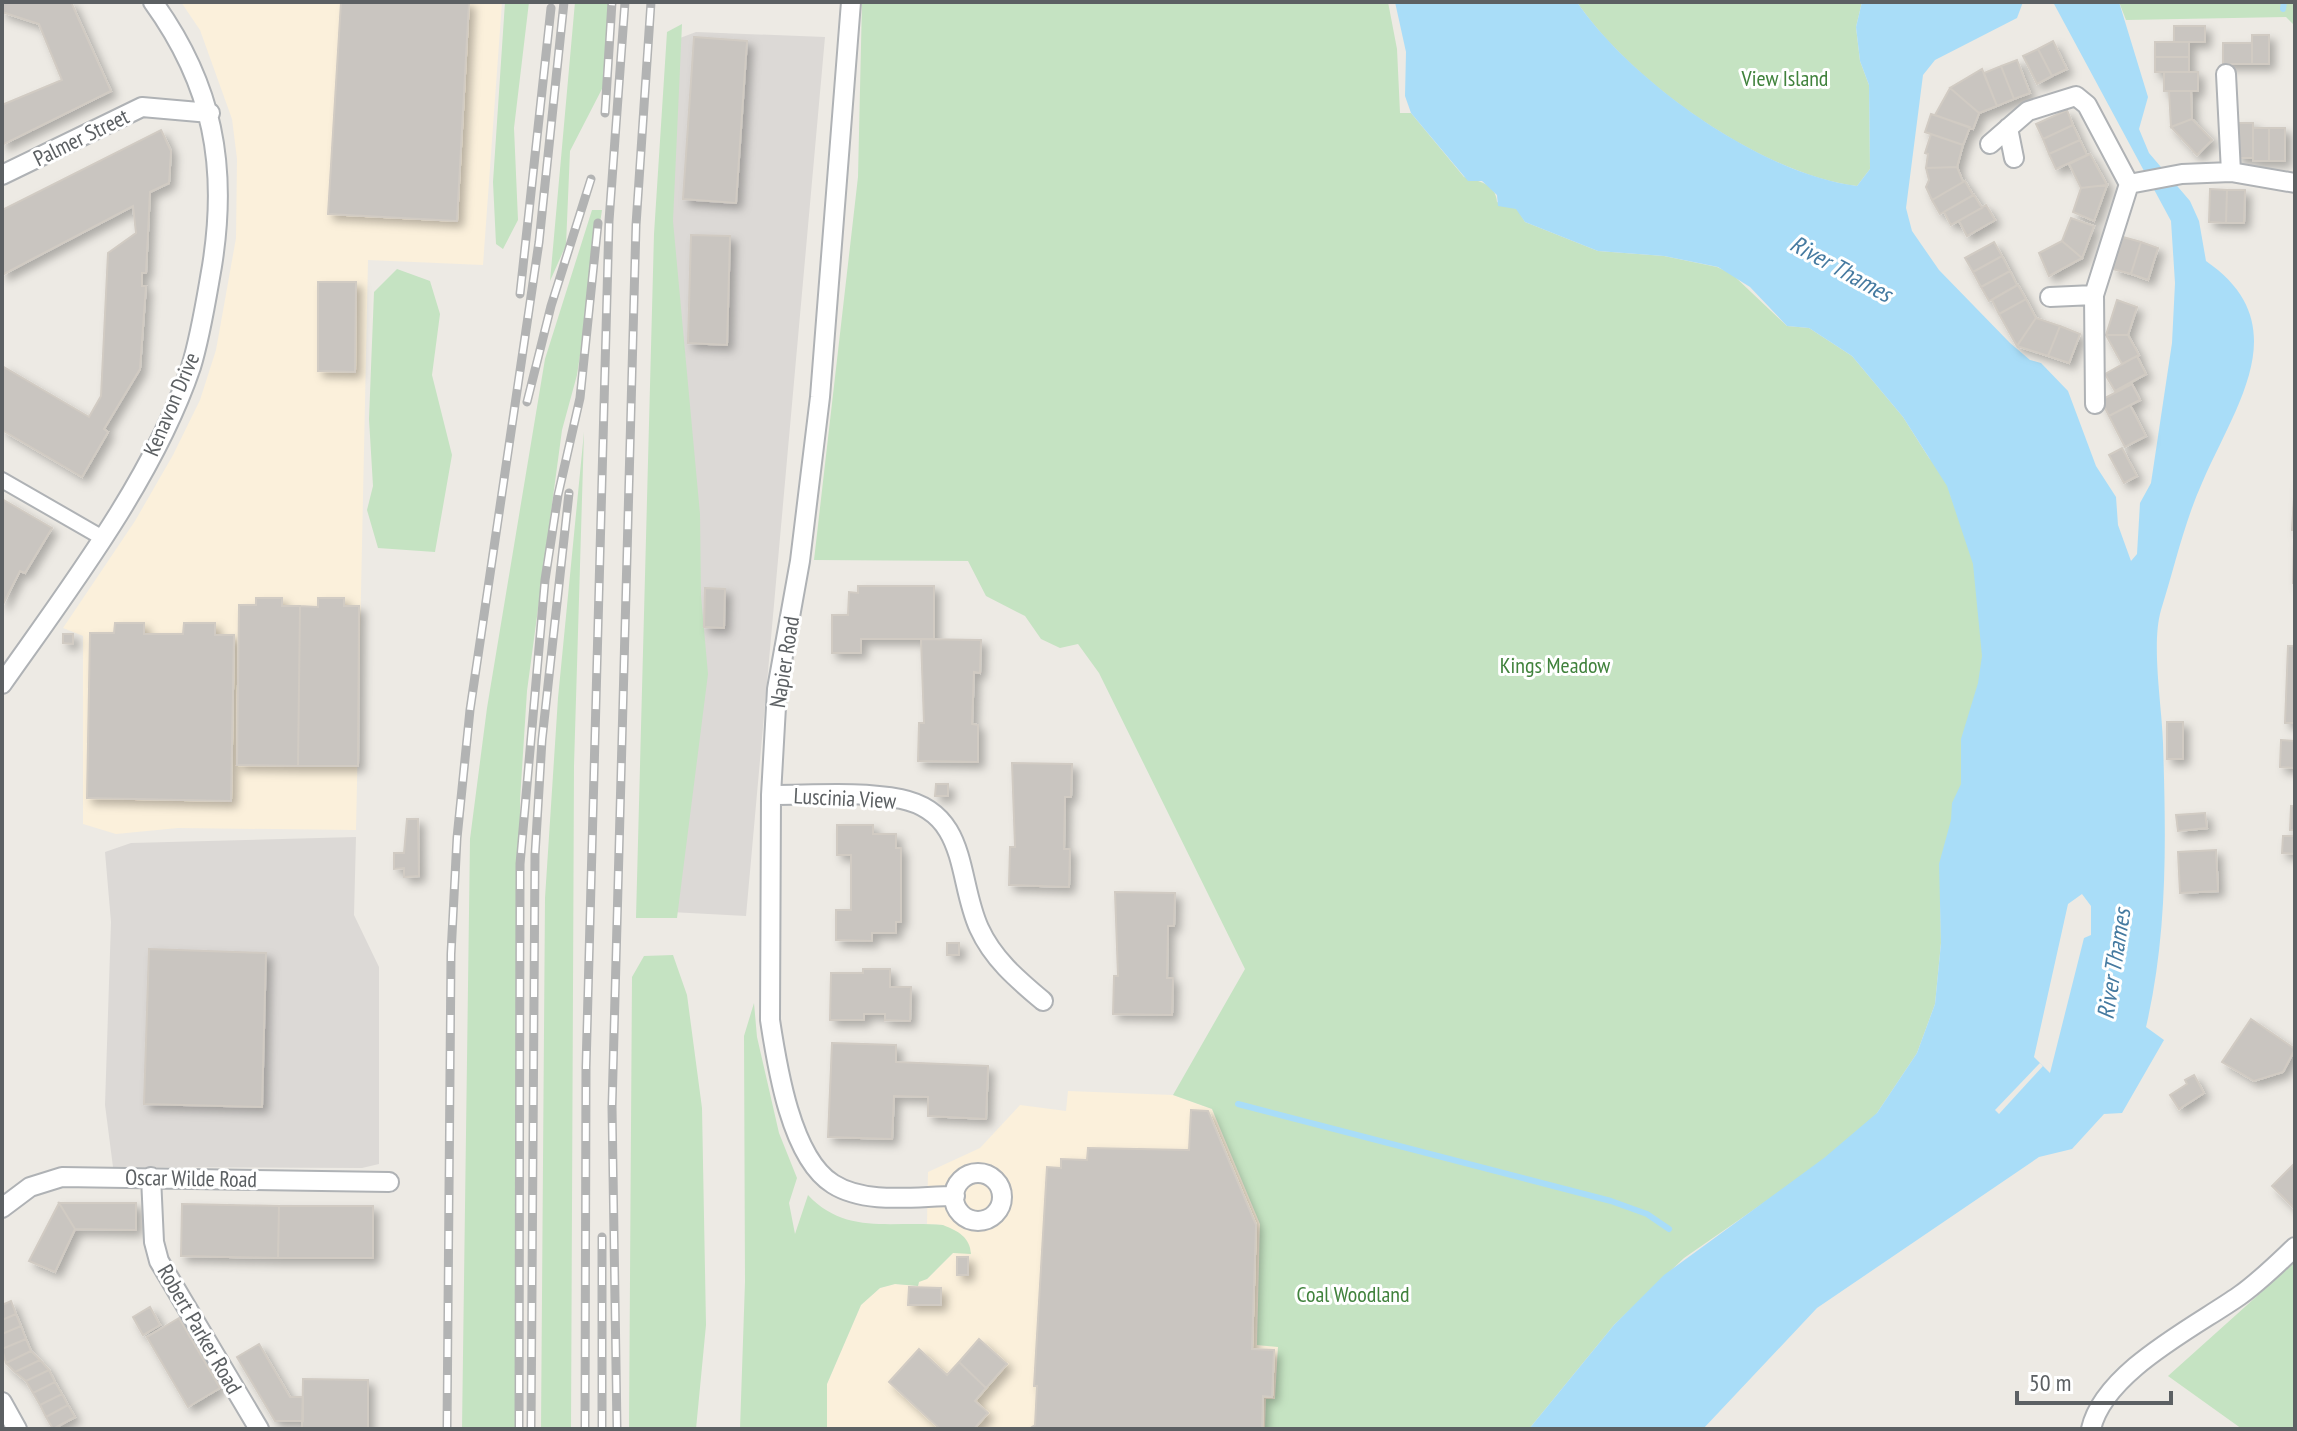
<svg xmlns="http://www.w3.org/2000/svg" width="2297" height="1431" viewBox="0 0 2297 1431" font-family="'PT Sans Narrow',sans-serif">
  <defs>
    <filter id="shadow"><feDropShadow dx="5.5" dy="5.5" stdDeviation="4" flood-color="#0004"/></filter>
  </defs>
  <rect width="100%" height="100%" fill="#edeae4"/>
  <path fill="#fbf0db" d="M181,2H502L483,265L368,260L356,830L178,828L116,834L83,824V636L63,628L135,521L173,455L200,400L216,350L236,238L237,159L232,119L200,30Z
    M1068,1091L1173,1095L1212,1109L1260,1224L1257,1345L1278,1346L1275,1400H1266L1265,1429H827V1384L861,1305L880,1288L895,1284L918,1286L919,1281L927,1279L953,1253L943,1225L927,1224L928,1172L980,1148L1020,1105L1066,1111Z"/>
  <path fill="#dcd9d6" d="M696,32L825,37L746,916L671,912L665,220L680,38Z
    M356,837L354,915L379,967V1164L362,1168L113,1167L105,1105L111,922L105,852L131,843Z"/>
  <path fill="#c5e3c2" d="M505,2H529L514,128L518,220L503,249L496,244L493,182Z
    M575,2H609L604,85L570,151L566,245L550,281Z
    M862,2H1388L1397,49L1400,113H1411L1464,177C1479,181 1496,184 1497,202L1517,209L1525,222L1598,251L1664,256L1717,267L1732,274L1787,326L1809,328L1852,356L1903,417L1929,458L1950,478V494L1986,593L1981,733L1940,877L1941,943L1935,1004L1917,1053L1875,1116L1876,1125L1684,1258L1614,1325L1529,1429H1265L1266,1399H1275L1278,1347L1257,1345L1260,1224L1212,1109L1173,1095L1245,969L1099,673L1078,644L1060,648L1041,639L1025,616L986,596L968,561L814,560L858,177Z
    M1577,2H1862L1856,27L1860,61L1869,85L1870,169L1857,186C1761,174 1631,82 1577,2Z
    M2119,2H2295V26L2286,17L2126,20Z
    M682,24L673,221L700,514L701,596L708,674L677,918H636L654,234L667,32Z
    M592,210H602L577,375L562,430L527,691L520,800L519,1429H462L470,839L487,708L545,359Z
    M397,269L430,281L440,314L432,375L452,455L435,552L378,548L367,510L373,486L369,419L374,292Z
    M584,432L574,766L571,1429H541L545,898L558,698Z
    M673,955L687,995L702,1108L706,1325L696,1429H629L632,977L644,956Z
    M754,1003L757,1037L779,1133L797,1178L789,1203L795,1234L808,1195C846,1236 893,1220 943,1225C958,1231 970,1237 971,1254L953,1253L927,1279L919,1282L918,1286L895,1284L880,1288L861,1305L827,1384V1429H740L745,1282L744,1036Z
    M2295,1262V1429H2242L2168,1376Z"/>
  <path fill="#a9ddf8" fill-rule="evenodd" d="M1395,2H1577C1631,81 1761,174 1857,186L1870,169L1869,85L1860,61L1856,27L1862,2H2023L2017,18L1935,60L1923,75L1906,208L1912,231L1939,270L2010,343L2030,360L2041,363L2068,391L2096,466L2116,497L2118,525L2131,561L2137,554L2140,503L2151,483L2172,343L2175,283L2171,221L2053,2H2119L2148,97L2139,129L2149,153L2190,201L2199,221L2206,261C2297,324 2237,403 2202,483C2184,523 2174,569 2161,610C2151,645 2162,706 2163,743C2166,839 2168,933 2146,1027L2164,1040L2122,1113L2104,1114L2072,1149L2039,1157L1817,1308L1703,1429H1529L1614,1325L1664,1275L1824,1158L1877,1113L1917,1053L1935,1004L1941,943L1939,864L1951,820L1952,803L1961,784V739L1978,683L1982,656L1973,564L1947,486L1903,417L1852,356L1809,328L1787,326L1750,287L1718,267L1664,256L1598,251L1525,222L1516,209L1498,206L1497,195L1482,181H1468L1411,113L1405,96L1406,52ZM2082,894L2091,906V935L2084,938L2050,1073L2034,1057L2068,904Z"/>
  <path fill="#edeae4" d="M2040,1063L2043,1066L1999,1114L1995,1110Z"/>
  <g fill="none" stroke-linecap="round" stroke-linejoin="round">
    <path stroke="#a9ddf8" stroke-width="6" d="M2283,9L2284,2
      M1238,1104L1611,1201L1647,1214L1669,1229"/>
  </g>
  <path fill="#c9c5c0" stroke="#d1cbc3" stroke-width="2" filter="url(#shadow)" d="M2,2H71L111,91L2,145V105L62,80L39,24L2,12Z
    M341,2H469L457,221L328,214Z
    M2174,26H2205V42H2174Z
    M2252,35H2269V64H2252Z
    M694,37L747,41L736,203L683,199Z
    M2053,41L2067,69L2052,76L2038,49Z
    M2155,42H2189V57H2155Z
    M2223,43H2252V64H2223Z
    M2038,49L2052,76L2037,84L2023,56Z
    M2155,57H2189V72H2155Z
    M2017,60L2030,93L2014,99L2001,66Z
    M2001,66L2014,99L1997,106L1984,73Z
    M1982,69L1997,106L1979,113L1950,88Z
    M2164,72H2198V91H2164Z
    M1950,88L1979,113L1973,129L1935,115Z
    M2169,91H2191L2192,119L2171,127Z
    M2067,110L2073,125L2043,139L2036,124Z
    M1931,114L1970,127L1963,145L1925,132Z
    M2192,119L2212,140L2197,155L2171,127Z
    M2237,123H2253V158H2237Z
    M2073,125L2080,140L2049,154L2043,139Z
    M2253,128H2269V161H2253Z
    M2269,128H2285V161H2269Z
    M161,130L171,151L169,183L150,192L146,273H142V286H146L140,369L104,429L108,432L82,477L2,430V366L89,417L101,396L108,253L136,233L133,206L2,275V210Z
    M1931,134L1963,145L1957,167L1926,168L1928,154L1925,153Z
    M2080,140L2087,155L2056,169L2049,154Z
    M2090,154L2107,185L2081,188L2069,164Z
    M1957,167L1963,182L1932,200L1926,187L1929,180L1926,168Z
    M1965,181L1973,195L1940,214L1932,200Z
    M2107,185L2094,221L2073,212L2081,188Z
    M2210,189L2227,190L2226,223L2209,222Z
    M2227,190H2245L2244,223H2226Z
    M1974,195L1982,208L1951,225L1944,212Z
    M1986,205L1995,220L1967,236L1959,221Z
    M2071,218L2094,226L2082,258L2062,241Z
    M691,235L730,236L727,345L688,343Z
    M2123,237L2141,242L2131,274L2113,269Z
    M2062,241L2082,258L2049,276L2039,253Z
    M1994,242L2002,256L1973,272L1965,258Z
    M2141,242L2158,248L2148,280L2131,274Z
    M2002,256L2010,271L1981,287L1973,272Z
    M2010,271L2017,285L1989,301L1981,287Z
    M318,282H356L355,372L318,371Z
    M2018,285L2026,299L1999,314L1992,300Z
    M2026,299L2036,318L2017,346L1999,314Z
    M2117,300L2137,307L2128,335H2106Z
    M2036,318L2060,326L2048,356L2017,346Z
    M2060,326L2080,334L2069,363L2048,356Z
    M2106,335H2128L2139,355L2122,364Z
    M2137,356L2146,374L2115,391L2105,374Z
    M2132,384L2140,400L2109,416L2101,400Z
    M2130,405L2146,436L2125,447L2109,416Z
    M2122,448L2137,476L2124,483L2109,455Z
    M2295,480V530H2292Z
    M2,499L52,528L25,573L20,571L2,606Z
    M2294,539H2295V583H2293Z
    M858,586H934V639H861V653H832V615H848L849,592L858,593Z
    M705,588L725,589L724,628L704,627Z
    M256,598H282V606H300L298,766L237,765L239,605H256Z
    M318,598H344V606H359L358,766H298L300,606L318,607Z
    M115,623H144V634H183L184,623H215V635H234L231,801L87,798L90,633H114Z
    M63,634H73V644L63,643Z
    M921,639L981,640L980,673L974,672L972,724L978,725V762L918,761L919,723H924Z
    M2288,646H2295V723H2285Z
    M2167,722H2183V759H2167Z
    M2281,740L2295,741V768L2280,767Z
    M1012,763L1072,764L1071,797H1065L1064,849H1070L1069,887L1009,885L1010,847H1015Z
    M936,784H948V796H935Z
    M2291,806H2295V830H2290Z
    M2205,813L2207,828L2178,831L2176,815Z
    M407,819H418L419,876L404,877V868L394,869V853H404Z
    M837,825H873V834H896V848H901V922H896V933H872V941L836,940V910H851V855H837Z
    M2283,836H2295V854L2282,853Z
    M2216,850L2218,891L2180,893L2178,852Z
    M1115,892L1175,893L1174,926H1168L1167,978H1173L1172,1015L1113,1014L1114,976H1118Z
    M947,943H959V955H947Z
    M149,949L266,953L262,1107L144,1104Z
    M863,969H890V987H911L910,1021L885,1020V1014H864V1020H830L831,973H863Z
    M2251,1019L2295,1049L2283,1072L2254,1081L2222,1062Z
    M832,1043L896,1045V1062L988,1066L986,1119L928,1116V1097L894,1096L892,1139L828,1137Z
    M2194,1075L2204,1093L2179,1109L2170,1095L2187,1084L2185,1080Z
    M1191,1110L1208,1111L1256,1225L1252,1349L1274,1350L1272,1397L1263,1396L1262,1429H1029L1035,1425L1037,1386H1034L1047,1167L1061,1168V1159L1087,1160L1088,1148L1189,1150Z
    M2295,1163V1209L2272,1186Z
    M59,1203L75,1229L55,1272L29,1261Z
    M59,1203H136V1230L75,1229Z
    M182,1204L279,1206L278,1258L181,1256Z
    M279,1206H373V1258H278Z
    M957,1257H968V1275H957Z
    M909,1287L941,1288V1305H908Z
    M11,1301L16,1314L2,1320V1305Z
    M150,1307L160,1325L143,1335L133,1317Z
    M16,1314L21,1326L2,1334V1320Z
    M179,1318L220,1388L188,1407L147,1337Z
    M21,1326L26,1339L2,1349V1334Z
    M26,1339L31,1351L6,1363L2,1349Z
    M979,1339L1007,1364L986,1388L959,1362Z
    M259,1344L290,1397H303V1421H275L237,1357Z
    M919,1349L947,1375L959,1362L986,1388L975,1401L988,1413L974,1429H940L889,1382Z
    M31,1351L40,1360L15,1372L6,1363Z
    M40,1360L49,1370L26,1381L15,1372Z
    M49,1370L55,1382L33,1393L26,1381Z
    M303,1379L368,1380V1429H302Z
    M55,1382L62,1394L40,1405L33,1393Z
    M62,1394L68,1405L46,1417L40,1405Z
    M68,1405L75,1417L53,1429L46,1417Z"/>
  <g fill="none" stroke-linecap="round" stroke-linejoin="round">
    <g stroke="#afb2b5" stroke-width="18">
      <path id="pedestrian" d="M2,480L101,537"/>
    </g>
    <g stroke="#afb2b5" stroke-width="22">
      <path id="minor" d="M851,2L820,397L800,561L777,689L771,795L770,1020C777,1066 791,1158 833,1184C866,1205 917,1196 955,1196
        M2226,74L2231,172
        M2008,128L2014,158
        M1990,144L2028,111L2076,96L2087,105L2129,184
        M2,175L142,107L210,113
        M2050,297L2094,295
        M2095,404L2094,295L2129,184L2182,174L2231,172L2295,183
        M2,684C69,589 154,477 191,367C201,334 206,300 212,266C228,166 213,85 153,2
        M771,795C813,795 860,791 901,799C969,813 957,880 979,928C993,959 1017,979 1043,1001
        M954 1197a24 24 0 1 1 48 0a24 24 0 1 1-48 0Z
        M151,1177L154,1242L159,1261L259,1429
        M2,1208L30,1187L62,1177L389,1182
        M2,1402L17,1429
        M2091,1429C2104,1372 2193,1328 2239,1296C2259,1282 2277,1264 2295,1247"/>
    </g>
    <use href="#pedestrian" stroke="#fff" stroke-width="14"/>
    <use href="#minor" stroke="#fff" stroke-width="18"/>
    <g stroke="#b2b3b3" stroke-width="9">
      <path id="rail" d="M605,113L612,2
        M520,294L551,8
        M527,402L551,306L591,179
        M447,1429L451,954L457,838L470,710L539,242L564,2
        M519,1429L520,864L545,580L558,495L580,398L598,223
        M531,1429L535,855L542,740L569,493
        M585,1429L586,1068L609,221L625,2
        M602,1429V1237
        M617,1429L612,1107L636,225L651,2"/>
    </g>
    <use href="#rail" stroke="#fff" stroke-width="6" stroke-dasharray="18" stroke-linecap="butt"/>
  </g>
  <g text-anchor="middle" stroke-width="6" stroke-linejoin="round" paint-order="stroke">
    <g font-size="22" fill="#40823c" stroke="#fff">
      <text x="1785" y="86">View Island</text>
      <text x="1555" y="673">Kings Meadow</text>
      <text x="1353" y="1302">Coal Woodland</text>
    </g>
    <g font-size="22" fill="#5c6063" stroke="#fff">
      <text transform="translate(81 137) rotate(-26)" y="8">Palmer Street</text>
      <text transform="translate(171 404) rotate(-67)" y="8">Kenavon Drive</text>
      <text transform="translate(784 662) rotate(-81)" y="8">Napier Road</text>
      <text transform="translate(845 798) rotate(3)" y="8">Luscinia View</text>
      <text transform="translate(191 1178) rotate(1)" y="8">Oscar Wilde Road</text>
      <text transform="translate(200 1329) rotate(60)" y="8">Robert Parker Road</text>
    </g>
    <g font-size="24" font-style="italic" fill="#457aa0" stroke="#fff">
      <text transform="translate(1841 269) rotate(29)" y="8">River Thames</text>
      <text transform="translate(2114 964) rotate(-81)" y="8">River Thames</text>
    </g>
  </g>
  <rect width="2297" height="1431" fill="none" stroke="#5c6063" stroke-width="8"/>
  <path d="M2017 1391v12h154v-12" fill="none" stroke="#5c6063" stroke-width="4"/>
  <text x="2029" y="1391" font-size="24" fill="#5c6063" stroke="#ffffff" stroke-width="6" paint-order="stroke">50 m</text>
</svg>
